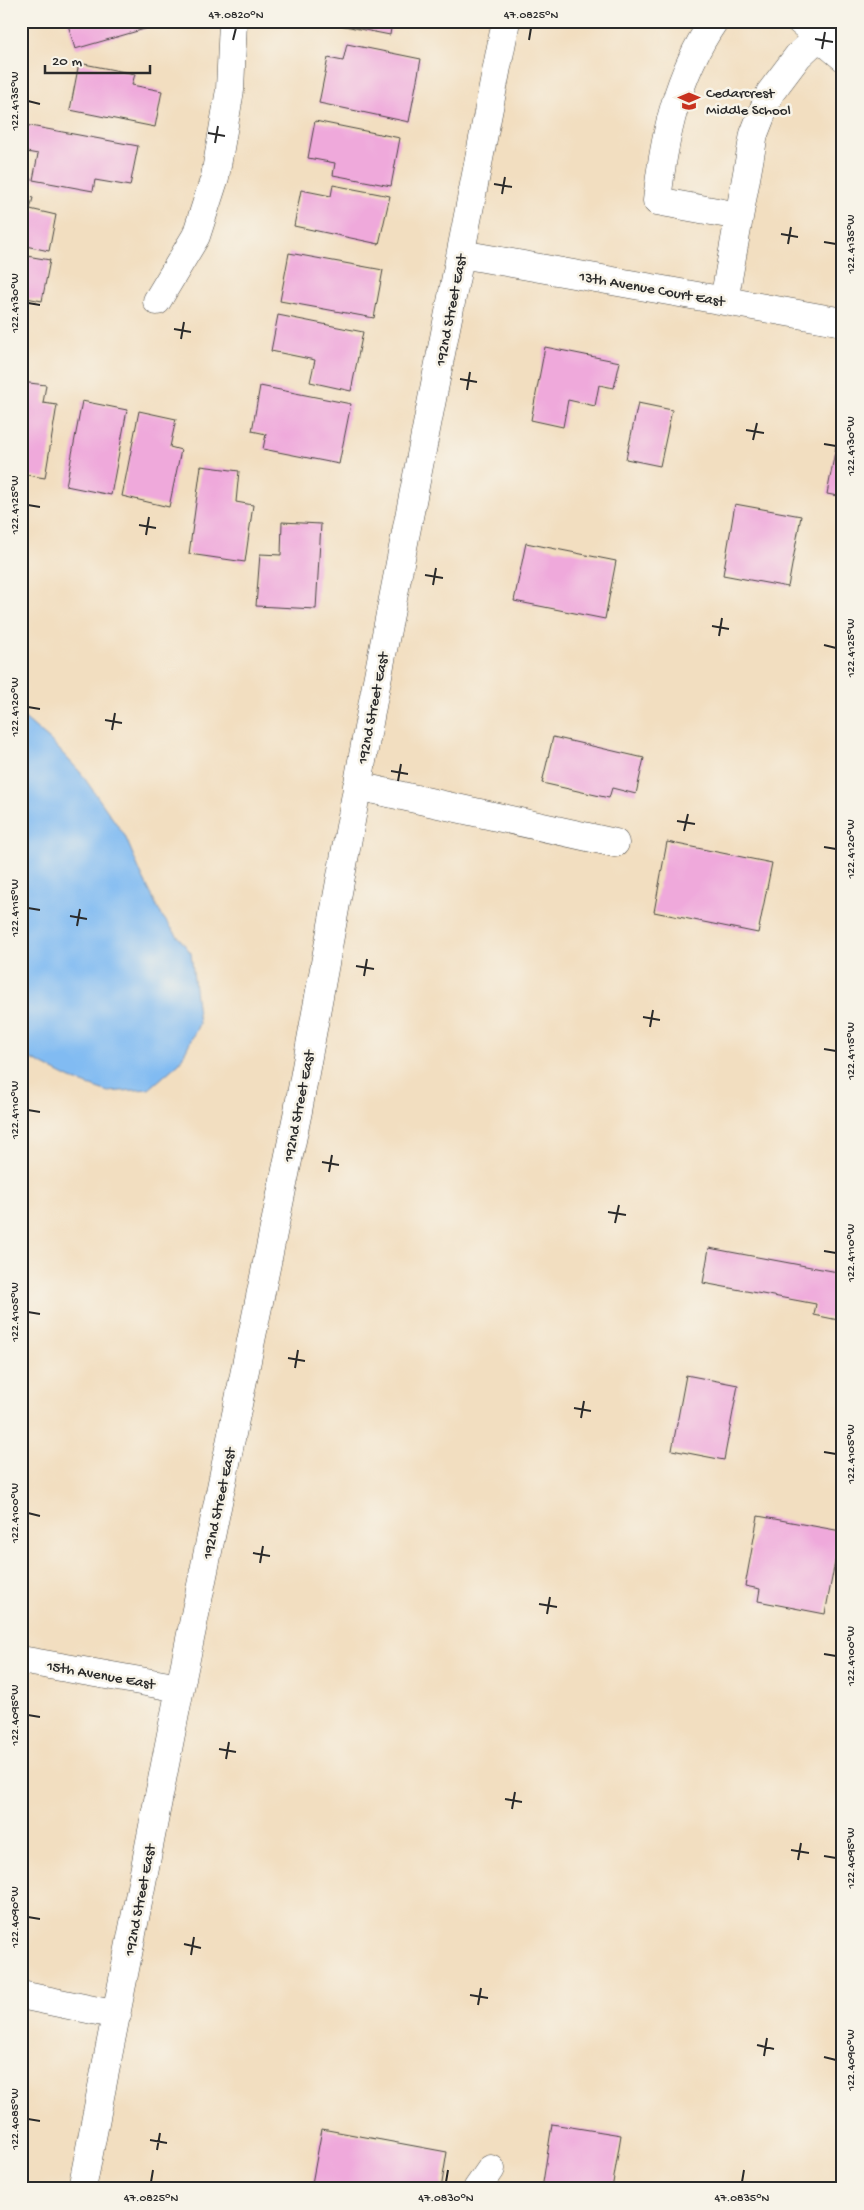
<svg xmlns="http://www.w3.org/2000/svg" width="864" height="2210" viewBox="0 0 864 2210" font-family="'Gochi Hand',sans-serif">
  <rect width="100%" height="100%" fill="#f7f3e8"/>
  <filter id="ink" filterUnits="userSpaceOnUse"><feTurbulence type="fractalNoise" baseFrequency=".02" numOctaves="2"/><feDisplacementMap in="SourceGraphic" scale="10" xChannelSelector="R" yChannelSelector="G"/><feConvolveMatrix kernelMatrix="1 2 1 2 8 2 1 2 1" color-interpolation-filters="sRGB"/></filter>
  <filter id="wash" filterUnits="userSpaceOnUse"><feTurbulence type="fractalNoise" baseFrequency=".0096" numOctaves="4" result="noise"/><feDisplacementMap in="SourceGraphic" scale="20" xChannelSelector="R" yChannelSelector="G"/><feGaussianBlur stdDeviation="1.12" result="paint"/><feColorMatrix in="noise" values="0 0 0 0 0 0 0 0 0 0 0 0 0 0 0 0 0 1.4 0 .05"/><feComposite in="paint" operator="in"/></filter>
  <g filter="url(#wash)">
    <rect width="100%" height="100%" fill="#f2dec0"/>
    <path fill="#81bbf2" stroke="#56738e" d="M21,715L51,741L80,772L125,836L142,876L162,916L191,953L199,1024L180,1062L149,1089L108,1092L71,1079L21,1054Z"/>
    <g id="blocks">
      <path fill="#efa9db" d="M67,21H162V24L75,49Z
        M319,21H392L390,35Z
        M347,44L421,59L409,122L319,103L328,58L343,61Z
        M79,63L135,74L132,85L162,91L155,127L70,110Z
        M315,121L400,138L391,186L333,175L335,163L308,158Z
        M25,125L138,146L130,186L95,180L93,191L33,180L38,154L21,151Z
        M333,185L390,196L379,244L294,226L301,190L331,196Z
        M21,195L33,198L30,209L56,215L49,251L21,245Z
        M289,253L383,270L374,318L280,301Z
        M21,255L50,260L42,301L21,297Z
        M278,315L363,332L351,391L310,382L315,360L271,351Z
        M545,347L620,362L614,388L599,385L595,406L568,400L563,427L531,420Z
        M21,382L46,385L43,403L57,405L45,478L21,474Z
        M260,386L351,404L339,464L263,449L266,434L252,431Z
        M82,401L127,410L111,495L66,486Z
        M638,403L672,410L660,466L626,459Z
        M139,411L176,419L170,447L181,450L169,507L122,496Z
        M838,436L843,437V497L827,494Z
        M201,466L239,471L236,502L253,505L245,562L189,554Z
        M735,504L801,516L788,587L723,575Z
        M282,522L321,524L316,609L256,606L260,554L281,555Z
        M526,543L616,561L605,619L514,601Z
        M553,737L644,758L636,794L612,788L609,798L542,783Z
        M667,842L772,863L758,933L654,912Z
        M709,1248L843,1273V1321L814,1315L816,1304L703,1283Z
        M686,1375L738,1385L724,1460L672,1450Z
        M758,1516L841,1531L825,1614L758,1601L760,1589L745,1586Z
        M552,2124L621,2135L612,2189H542Z
        M322,2129L447,2152L441,2189H311Z"/>
    </g>
  </g>
  <g filter="url(#ink)">
    <use href="#blocks" fill-opacity="0" stroke="#494641" stroke-width="1"/>
    <g fill="none" stroke-linecap="round" stroke-linejoin="round">
      <g stroke="#494641" stroke-width="29">
        <path id="minor" d="M714,21C677,75 664,137 657,201L739,216
          M800,21L843,57
          M461,254L843,322
          M157,301L196,236L215,177L230,90L233,21
          M724,301L754,134L770,93L798,56L828,28L841,21
          M357,786L615,843
          M21,1660L180,1688
          M21,1995L117,2015
          M82,2189L180,1688L298,1111L373,701L506,21
          M477,2189L491,2169"/>
      </g>
      <use href="#minor" stroke="#fff" stroke-width="28"/>
    </g>
  </g>
  <path fill="none" stroke="#2b2b2b" stroke-width="2" d="M815,39L833,42M233,40L236,28M529,40L531,28M822,49L825,32M28,101L40,104M208,133L225,136M215,143L218,126M494,184L512,187M502,194L505,177M781,234L798,237M824,242L836,244M788,244L791,227M28,303L40,305M174,329L191,332M181,339L184,322M460,379L477,382M467,390L470,372M746,430L764,433M753,440L757,423M824,444L836,446M28,505L40,507M139,525L156,528M146,535L149,517M425,575L443,578M433,585L436,568M712,626L729,629M719,636L722,618M824,645L836,648M28,707L40,709M105,720L122,723M112,730L115,713M391,771L408,774M398,781L401,764M677,821L695,824M684,831L688,814M824,847L836,849M28,908L40,910M70,916L87,919M77,926L80,909M356,966L374,969M364,976L367,959M643,1017L660,1020M650,1027L653,1010M824,1049L836,1051M28,1110L40,1112M322,1162L339,1165M329,1172L332,1155M608,1212L626,1215M615,1223L619,1205M824,1251L836,1253M28,1312L40,1314M288,1358L305,1361M295,1368L298,1350M574,1408L591,1411M581,1418L584,1401M824,1452L836,1454M28,1513L40,1516M253,1553L270,1556M260,1563L263,1546M539,1604L557,1607M547,1614L550,1597M824,1654L836,1656M28,1715L40,1717M219,1749L236,1752M226,1759L229,1742M505,1799L522,1802M512,1809L515,1792M791,1850L809,1853M824,1856L836,1858M798,1860L801,1843M28,1917L40,1919M184,1944L201,1948M191,1955L194,1937M470,1995L488,1998M478,2005L481,1988M757,2045L774,2049M764,2056L767,2038M824,2057L836,2060M28,2119L40,2121M150,2140L167,2143M157,2150L160,2133M151,2182L153,2170M446,2182L448,2170M742,2182L744,2170"/>
  <defs>
    <g id="school-bare" transform="scale(1.725)"><path d="M0-5L7-2L0 1L-7-2ZM-4 1L0 2.5L4 1V4Q0 6-4 4Z" fill="#c8321e" stroke="#f7f3e8" stroke-width="2.5" paint-order="stroke"/></g>
  </defs>
  <g fill-rule="evenodd">
    <use href="#school-bare" x="689" y="101"/>
  </g>
  <g text-anchor="middle" stroke-width="5" stroke-linejoin="round" paint-order="stroke">
    <g font-size="15" fill="#2b2b2b" stroke="#f7f3e8" text-anchor="start">
      <text x="706" y="97">Cedarcrest<tspan x="706" dy="17">Middle School</tspan></text>
    </g>
    <g font-size="15" fill="#2b2b2b" stroke="#f7f3e8">
      <text transform="translate(652 288) rotate(10)" y="5">13th Avenue Court East</text>
      <text transform="translate(450 310) rotate(-79)" y="5">192nd Street East</text>
      <text transform="translate(372 708) rotate(-79)" y="5">192nd Street East</text>
      <text transform="translate(298 1106) rotate(-79)" y="5">192nd Street East</text>
      <text transform="translate(218 1503) rotate(-78)" y="5">192nd Street East</text>
      <text transform="translate(101 1674) rotate(10)" y="5">15th Avenue East</text>
      <text transform="translate(139 1900) rotate(-79)" y="5">192nd Street East</text>
    </g>
  </g>
  <rect width="864" height="2210" fill="none" stroke="#f7f3e8" stroke-width="55"/>
  <path d="M45 65v8h105v-8" fill="none" stroke="#2b2b2b" stroke-width="2.5"/>
  <text x="52" y="65" font-size="15" fill="#2b2b2b" stroke="#f7f3e8" stroke-width="4" paint-order="stroke">20 m</text>
  <rect x="28" y="28" width="808" height="2154" fill="none" stroke="#2b2b2b" stroke-width="2"/>
  <g font-size="12" text-anchor="middle" fill="#2b2b2b">
    <text x="236" y="18">47.0820°N</text>
    <text x="531" y="18">47.0825°N</text>
    <text transform="translate(14 101) rotate(-90)" y="4">122.4135°W</text>
    <text transform="translate(850 244) rotate(-90)" y="4">122.4135°W</text>
    <text transform="translate(14 303) rotate(-90)" y="4">122.4130°W</text>
    <text transform="translate(850 446) rotate(-90)" y="4">122.4130°W</text>
    <text transform="translate(14 505) rotate(-90)" y="4">122.4125°W</text>
    <text transform="translate(850 648) rotate(-90)" y="4">122.4125°W</text>
    <text transform="translate(14 707) rotate(-90)" y="4">122.4120°W</text>
    <text transform="translate(850 849) rotate(-90)" y="4">122.4120°W</text>
    <text transform="translate(14 908) rotate(-90)" y="4">122.4115°W</text>
    <text transform="translate(850 1051) rotate(-90)" y="4">122.4115°W</text>
    <text transform="translate(14 1110) rotate(-90)" y="4">122.4110°W</text>
    <text transform="translate(850 1253) rotate(-90)" y="4">122.4110°W</text>
    <text transform="translate(14 1312) rotate(-90)" y="4">122.4105°W</text>
    <text transform="translate(850 1454) rotate(-90)" y="4">122.4105°W</text>
    <text transform="translate(14 1513) rotate(-90)" y="4">122.4100°W</text>
    <text transform="translate(850 1656) rotate(-90)" y="4">122.4100°W</text>
    <text transform="translate(14 1715) rotate(-90)" y="4">122.4095°W</text>
    <text transform="translate(850 1858) rotate(-90)" y="4">122.4095°W</text>
    <text transform="translate(14 1917) rotate(-90)" y="4">122.4090°W</text>
    <text transform="translate(850 2060) rotate(-90)" y="4">122.4090°W</text>
    <text transform="translate(14 2119) rotate(-90)" y="4">122.4085°W</text>
    <text x="151" y="2201">47.0825°N</text>
    <text x="446" y="2201">47.0830°N</text>
    <text x="742" y="2201">47.0835°N</text>
  </g>
</svg>
